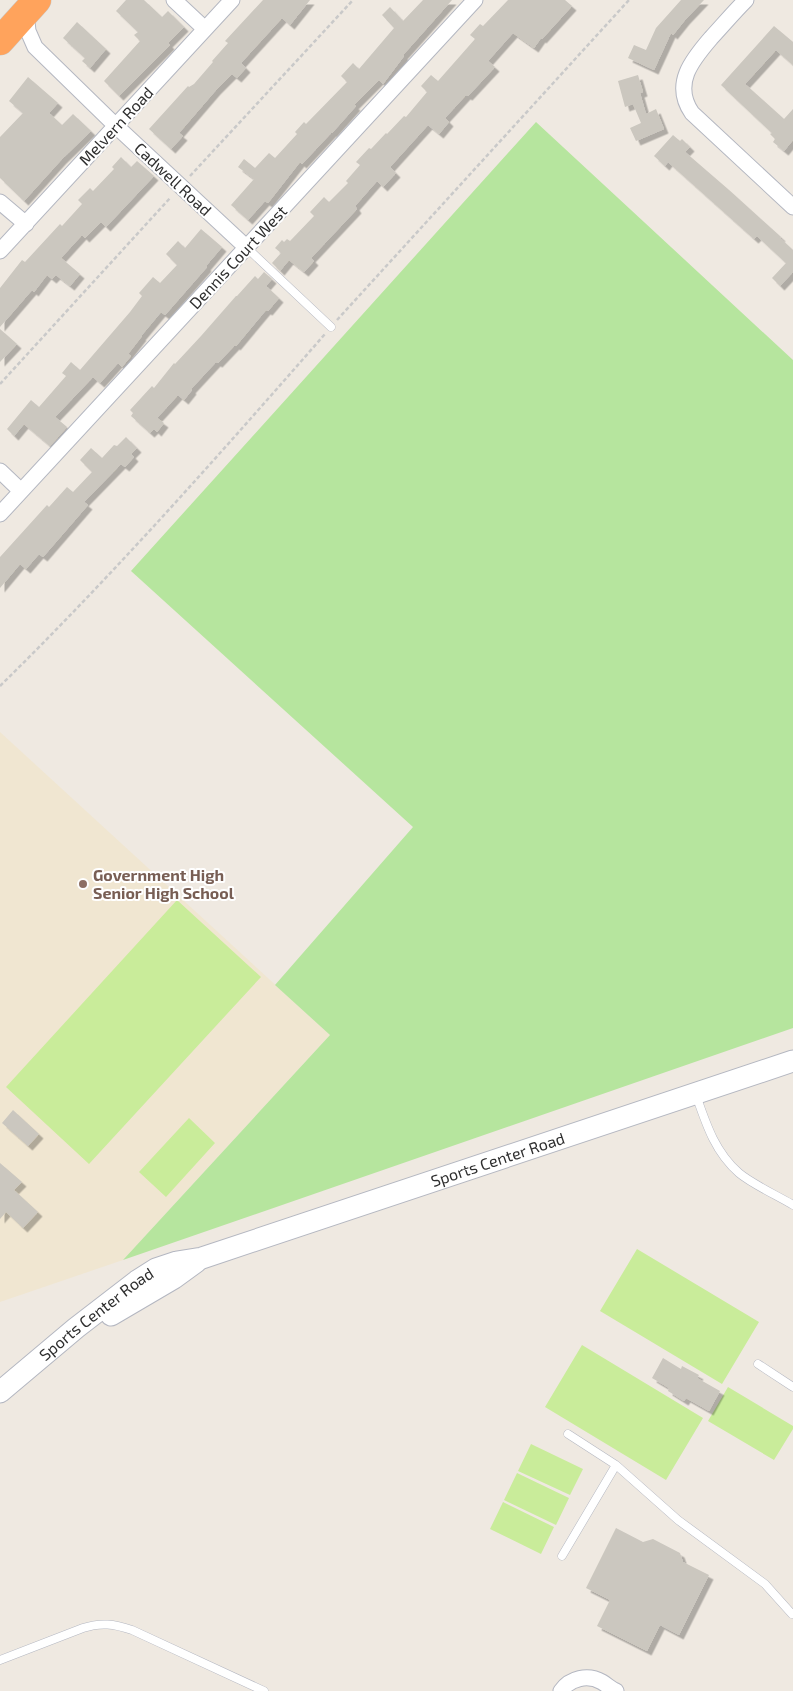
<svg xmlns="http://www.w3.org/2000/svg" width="793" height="1691" viewBox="0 0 793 1691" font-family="'Exo 2',sans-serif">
  <defs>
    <filter id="shadow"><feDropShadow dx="4.5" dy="4.5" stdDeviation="0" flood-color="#0004"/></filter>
  </defs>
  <rect width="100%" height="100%" fill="#efe9e1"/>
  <path fill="#f0e6d1" d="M0,732L330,1035L123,1260L0,1302Z"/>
  <path fill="#b6e59e" d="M536,122L793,360V1028L123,1260L330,1035L275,985L413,827L131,571Z"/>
  <path fill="#c9ec9a" d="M177,900L261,977L89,1164L6,1087Z
    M189,1118L215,1143L166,1197L139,1172Z
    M637,1249L759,1322L722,1384L600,1311Z
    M582,1345L703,1418L666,1480L545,1407Z
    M728,1387L793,1426V1429L774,1460L708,1421Z
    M531,1444L583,1469L570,1495L518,1471Z
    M517,1473L569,1498L556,1525L504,1500Z
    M503,1502L554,1527L541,1554L490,1529Z"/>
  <path fill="#cbc7bf" filter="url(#shadow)" d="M126,0H144L162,17L168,11L184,27L168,43L170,45L119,96L104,81L140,41L134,35L138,32L116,11Z
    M263,0H310L290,25L282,18L241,63L246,68L237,78L232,74L216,90L179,133L183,136L171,149L149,129L188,86L189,87L194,84L213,62L212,61L228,43L225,41Z
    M423,0H452L403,55L404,56L383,84L379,80L354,105L356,106L332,133V132L302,164L300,162L268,203L265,201L248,220L231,205L254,179L238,167L244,159L255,168L269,153L275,158L297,134L295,132L304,122L306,124L347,82L341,76L353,63L359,69L394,28L382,15L390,7L403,21Z
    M508,0H565L572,6L542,39L541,38L534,48L513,33L488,61L495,67L468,96L466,95L445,118L449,122L439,134L428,125L390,167L396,173L383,187L377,181L355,206L357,209L311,258L314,261L304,272L289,260L280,271L272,263L281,253L275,248L282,240L284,242L287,239L290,241L314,216L310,212L324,197L329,202L348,183L346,181L360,165L356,162L369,148L371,149L386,133L387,134L404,116L406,117L427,92L421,86L431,75L438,81L475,39L470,35L480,24L483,26Z
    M681,0H704L685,20L673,35L671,33L654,70L628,58L634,45L646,50L656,28Z
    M77,22L106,49L90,68L82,61L85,58L63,38Z
    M774,26L793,42V65L776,50L745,84L784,119L793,109V140L784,151L773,142L775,139L770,134L772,133L721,85Z
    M638,75L643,92L640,93L646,114L656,109L664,129L636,141L630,128L641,123L633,104L625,107L618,81Z
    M28,77L58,103L49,113L62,125L73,114L91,131L62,159L24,201L0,178V137L23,113L9,101Z
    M673,135L680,141L682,139L690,147L685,152L729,190L781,237L780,238L793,250V272L780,286L772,278L786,263L757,236L754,239L668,162L665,166L654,156Z
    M121,157L131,167L137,161L154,176L106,227L101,222L85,238L82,235L61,258L80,274L70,286L56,275L52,279L47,275L34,292L32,290L0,327V288L22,260L25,262L60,224L62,226L82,204L78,200L90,188L93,191L114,169L112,167Z
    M201,229L222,247L206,266L207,267L165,315L161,312L141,336H142L128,354L131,356L122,367L118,363L100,383L93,377L55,417L67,427L50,446L24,424L14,436L7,429L31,400L39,407L66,376L62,373L71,362L80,370L130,312L142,296L139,293L153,277L160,283L177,265L166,254L178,241L185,248Z
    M264,272L272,279L266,286L279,298L268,311L266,310L236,346L235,345L218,363L216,362L191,389L192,390L184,400L178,395L157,418L164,423L157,432L154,429L150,433L131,416L133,413L130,410L152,386L154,388L174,363L175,364L201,336L236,296H237L255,276L258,279Z
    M0,329L17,344L0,362Z
    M126,437L137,448L131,454L134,457L125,467L121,464L84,502L88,505L43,557L39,554L26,569L20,564L0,588V557L47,505L49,507L67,487L73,492L92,472L80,460L91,448L102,458L114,445L117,446Z
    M13,1110L39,1134L28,1146L2,1123Z
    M0,1163L22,1182L14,1190L38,1212L23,1228L6,1212L0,1219Z
    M663,1358L681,1369L682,1366L699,1375L697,1378L720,1391L709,1411L686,1398L684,1401L668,1391L669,1388L652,1378Z
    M616,1528L643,1542L653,1539L680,1553L683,1562L709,1575L679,1635L660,1625L647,1651L597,1626L610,1600L586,1588Z"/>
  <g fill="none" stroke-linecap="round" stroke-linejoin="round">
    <g stroke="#b4b7c1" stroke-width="9">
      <path id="lane" d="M246,247L331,327
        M696,1095C706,1124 715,1152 739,1173C752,1184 778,1196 793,1205
        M758,1364L793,1387
        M568,1434L616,1465L678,1520L765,1584L792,1614
        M562,1556L616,1465
        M0,1660L83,1628C101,1622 114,1624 132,1630L264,1691"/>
    </g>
    <g stroke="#b4b7c1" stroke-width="17">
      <path id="street" d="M174,0L205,29
        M746,0C734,12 723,25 711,38C692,60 672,84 692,113L793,207
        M26,12L28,31L35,47L116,126L246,247
        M0,202L26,224
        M0,251L232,0
        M0,471L21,491
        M0,514L475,0
        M561,1691C570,1678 588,1674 602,1682C607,1685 611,1689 616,1691"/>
    </g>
    <g stroke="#b4b7c1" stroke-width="23">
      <g id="secondary">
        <path d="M111,1315L174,1278L196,1262"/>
        <path id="s1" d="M0,1392L76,1328L137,1281L156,1269L177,1262L202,1258L793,1061"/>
      </g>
    </g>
    <g stroke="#c9c9c9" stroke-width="29">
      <path id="highway" d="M0,41L37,0"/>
    </g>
    <path stroke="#c9c9c9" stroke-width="2.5" stroke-dasharray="4 2.5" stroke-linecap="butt" d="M190,176L353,0
      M337,320L629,0
      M0,384L171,197
      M0,686C114,574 220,454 325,334"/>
    <use href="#lane" stroke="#fff" stroke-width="8"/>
    <use href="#street" stroke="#fff" stroke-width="15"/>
    <use href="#secondary" stroke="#fff" stroke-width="21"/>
    <use href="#highway" stroke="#ffa35c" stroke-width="28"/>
  </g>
  <circle fill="#8d6e63" stroke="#fff" stroke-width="2" cx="83" cy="884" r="5"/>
  <g text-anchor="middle" stroke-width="4" stroke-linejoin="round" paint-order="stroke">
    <g font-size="16" fill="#2e2e2e" stroke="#fff">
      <text transform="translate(116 126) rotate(-47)" y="6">Melvern Road</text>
      <text transform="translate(173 179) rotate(43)" y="6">Cadwell Road</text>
      <text transform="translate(238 257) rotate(-47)" y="6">Dennis Court West</text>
      <text dy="6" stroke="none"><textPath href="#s1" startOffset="558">Sports Center Road</textPath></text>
      <text dy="6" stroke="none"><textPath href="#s1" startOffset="124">Sports Center Road</textPath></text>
    </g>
    <g font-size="16" font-weight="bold" fill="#785e54" stroke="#fff" text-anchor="start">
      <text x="93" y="881">Government High<tspan x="93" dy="18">Senior High School</tspan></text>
    </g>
  </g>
</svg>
